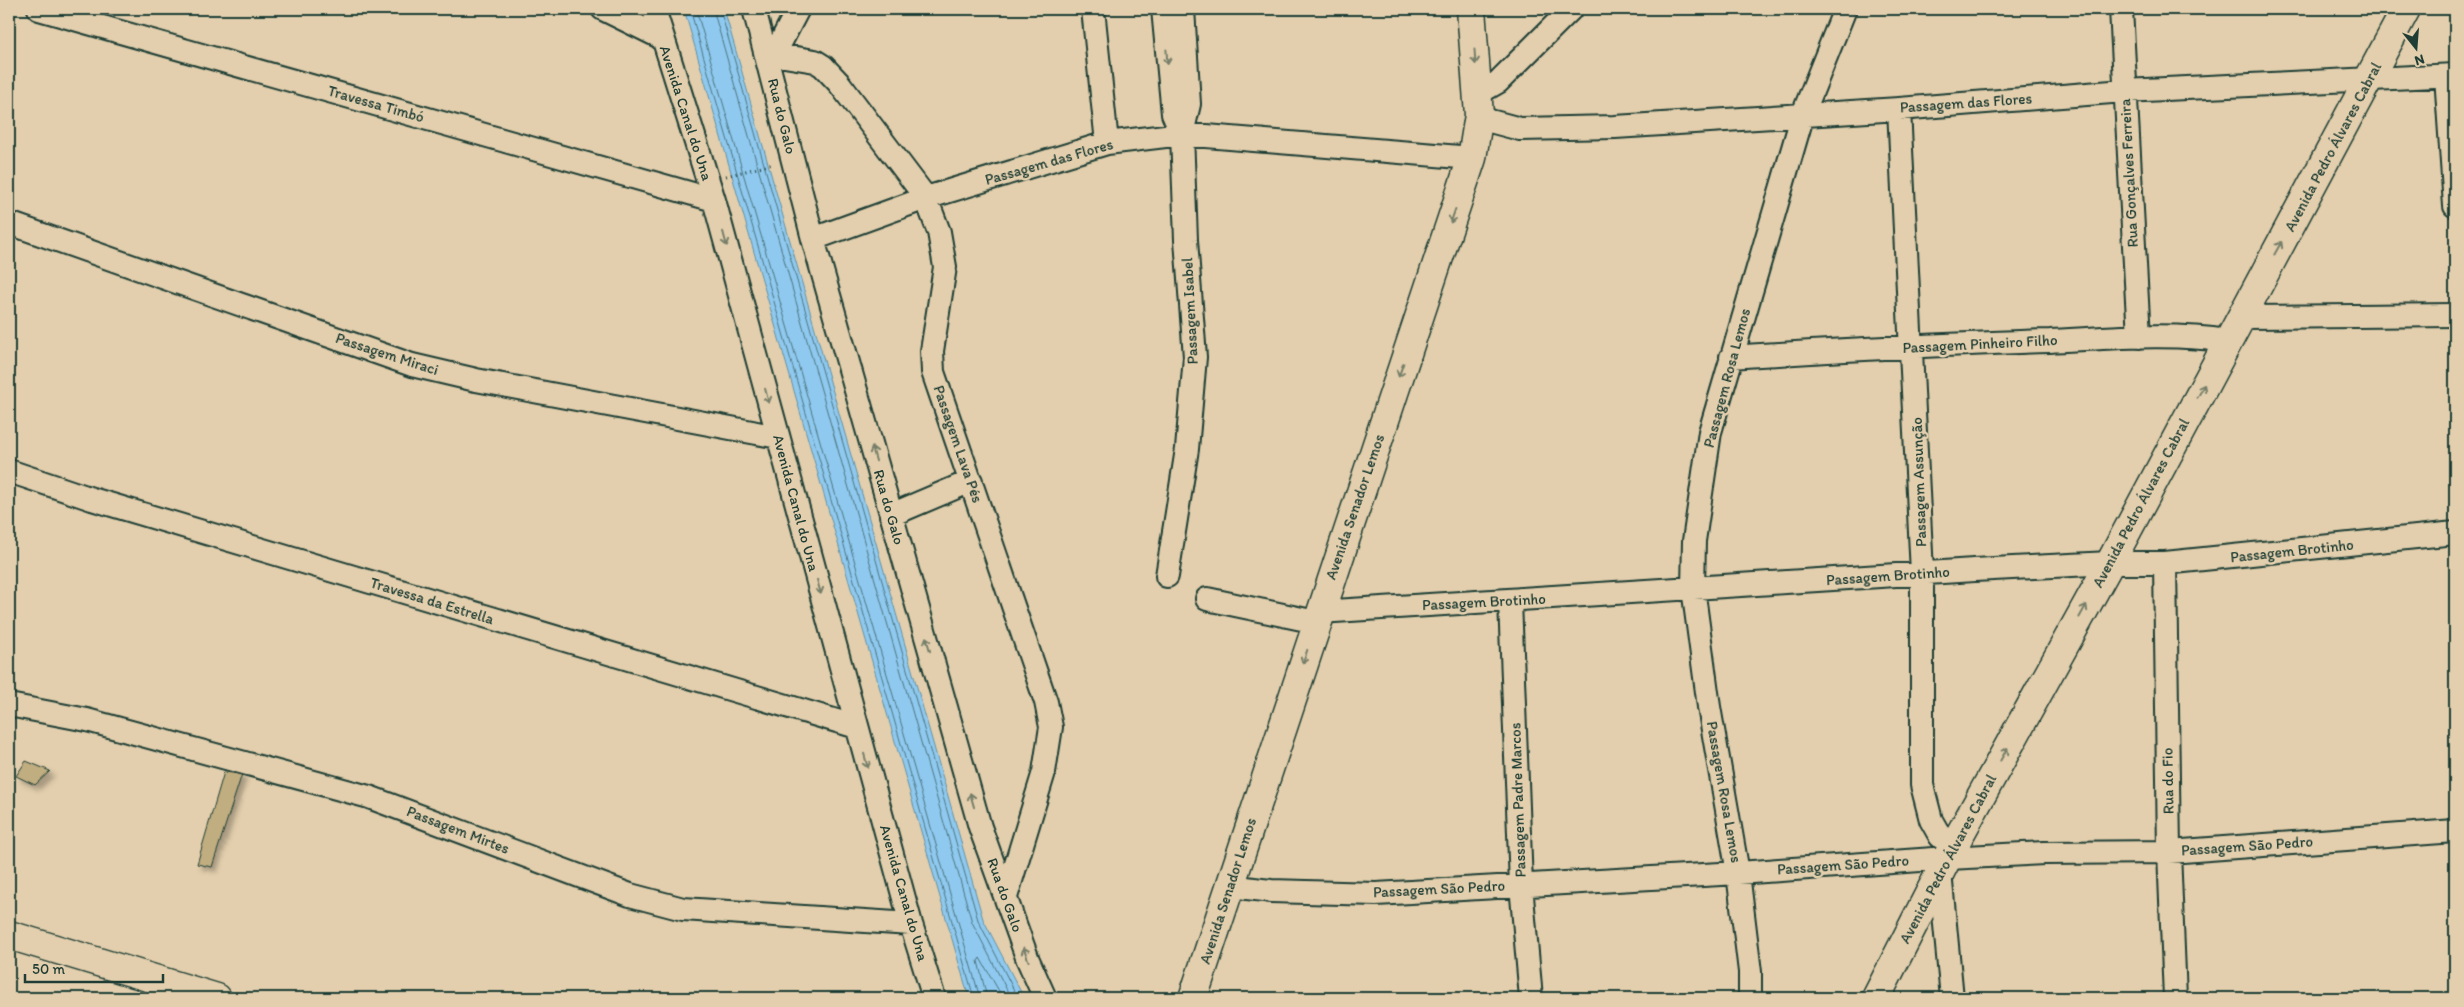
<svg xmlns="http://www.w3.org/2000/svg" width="2464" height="1007" viewBox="0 0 2464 1007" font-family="Itim,sans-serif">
  <defs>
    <filter id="shadow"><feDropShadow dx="4.5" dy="4.5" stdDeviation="2.5" flood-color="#0004"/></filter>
  </defs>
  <rect width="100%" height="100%" fill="#e3cfad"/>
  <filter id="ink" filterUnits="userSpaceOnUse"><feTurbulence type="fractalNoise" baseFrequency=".02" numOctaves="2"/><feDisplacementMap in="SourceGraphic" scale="10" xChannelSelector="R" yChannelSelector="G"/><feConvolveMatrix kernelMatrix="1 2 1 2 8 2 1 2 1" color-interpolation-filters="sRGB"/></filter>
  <g filter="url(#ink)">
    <path fill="#8fc9ef" stroke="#6291a4" d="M684,9H724L983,919L1024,998H969Z"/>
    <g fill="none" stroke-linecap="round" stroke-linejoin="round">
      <path stroke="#4c757f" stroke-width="1" d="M690,9L974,998
        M696,9L980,998
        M713,9L972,922L1011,998
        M720,9L978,920L1018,998
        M987,998L978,961L980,958L1003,998"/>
    </g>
    <path fill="#c0ad80" stroke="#1f3d34" filter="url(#shadow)" d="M26,761L50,771L35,785L16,776Z
      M224,772L242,774L212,867L197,864Z"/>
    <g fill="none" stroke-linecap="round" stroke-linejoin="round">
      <g stroke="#1f3d34" stroke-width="26">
        <path id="minor" d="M39,9L714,200
          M603,9L662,38
          M654,9L714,200L911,924L934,998
          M754,9L813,239L980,827L1028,960L1045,998
          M1093,9L1107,143
          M1163,9L1173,114L1182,134
          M2121,9L2139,337
          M766,53L815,61L823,66L839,83L926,198L939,232L945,267L932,351L933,372L1046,702L1051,727L1044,772L1006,897
          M774,55L798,9
          M2446,76L2455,206
          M1477,94L1498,82L1571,9
          M1899,109L1922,573V785L1931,820L1940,836L1953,847
          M1479,115L1490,121L1520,129L1615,127L1899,109L2124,91L2455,75
          M9,223L412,365L476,380L778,437
          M813,239L926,198L1107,143L1182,134L1472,158
          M2241,317L2455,315
          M1731,357C1837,350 1944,344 2050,341C2109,338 2170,332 2228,341
          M9,471L92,499L857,727
          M891,515L971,481
          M2165,563L2169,852L2175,998
          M1167,576L1187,449L1195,357L1186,240L1182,134L1189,104L1183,9
          M1207,599L1316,622
          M1510,601L1521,885L1531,998
          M1319,612L1974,570L2110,563H2165L2455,533
          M9,705L87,720L369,797L630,895L683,909L911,924
          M1940,872L1952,998
          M1230,886L1271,891L1376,894L1738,873L1948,858L2044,853L2169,852L2455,831
          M1750,998V972L1738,873L1709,707L1693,588L1694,541L1710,432L1803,114L1845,9"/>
      </g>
      <g stroke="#1f3d34" stroke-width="31">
        <path id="major" d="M9,935L217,998
          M1193,998L1472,158L1479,115L1471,9
          M1876,998L1953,847L2110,563L2406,9"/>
      </g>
      <path stroke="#1f3d34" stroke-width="3" stroke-dasharray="1 4" stroke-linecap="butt" d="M726,176L773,164"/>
      <use href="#minor" stroke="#e3cfad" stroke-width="22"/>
      <use href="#major" stroke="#e3cfad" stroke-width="28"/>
    </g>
    <defs><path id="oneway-shaft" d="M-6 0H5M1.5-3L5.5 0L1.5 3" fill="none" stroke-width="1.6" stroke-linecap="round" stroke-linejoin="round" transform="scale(1.25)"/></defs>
    <g stroke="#777f6a">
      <use href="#oneway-shaft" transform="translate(1167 57) rotate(85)"/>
      <use href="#oneway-shaft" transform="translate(1475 57) rotate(86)"/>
      <use href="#oneway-shaft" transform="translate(1453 216) rotate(109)"/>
      <use href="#oneway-shaft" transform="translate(725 239) rotate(75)"/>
      <use href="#oneway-shaft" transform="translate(2278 248) rotate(-61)"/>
      <use href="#oneway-shaft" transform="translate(1401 370) rotate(109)"/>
      <use href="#oneway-shaft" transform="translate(2201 391) rotate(-62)"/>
      <use href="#oneway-shaft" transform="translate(767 396) rotate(75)"/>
      <use href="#oneway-shaft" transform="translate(874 454) rotate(-106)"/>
      <use href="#oneway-shaft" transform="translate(819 587) rotate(75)"/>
      <use href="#oneway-shaft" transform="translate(2083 611) rotate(-61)"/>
      <use href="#oneway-shaft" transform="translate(928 644) rotate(-106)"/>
      <use href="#oneway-shaft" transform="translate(1305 657) rotate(108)"/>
      <use href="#oneway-shaft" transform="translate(2004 754) rotate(-61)"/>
      <use href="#oneway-shaft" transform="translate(866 761) rotate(75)"/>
      <use href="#oneway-shaft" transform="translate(972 800) rotate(-106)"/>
      <use href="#oneway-shaft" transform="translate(1026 954) rotate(-110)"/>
    </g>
  </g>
  <g text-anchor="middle" stroke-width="5" stroke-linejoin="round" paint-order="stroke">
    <g font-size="15" fill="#1f3d34" stroke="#e3cfad">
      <text transform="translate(1966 103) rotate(-4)" y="5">Passagem das Flores</text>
      <text transform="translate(376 104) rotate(16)" y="5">Travessa Timbó</text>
      <text transform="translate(686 113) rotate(72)" y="5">Avenida Canal do Una</text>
      <text transform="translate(782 116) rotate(76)" y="5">Rua do Galo</text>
      <text transform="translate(2333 147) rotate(-62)" y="5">Avenida Pedro Álvares Cabral</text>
      <text transform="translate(1049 162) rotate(-16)" y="5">Passagem das Flores</text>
      <text transform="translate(2129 173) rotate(-93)" y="5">Rua Gonçalves Ferreira</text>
      <text transform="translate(1190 311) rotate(-93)" y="5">Passagem Isabel</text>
      <text transform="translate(1980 344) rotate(-3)" y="5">Passagem Pinheiro Filho</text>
      <text transform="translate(387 354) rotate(18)" y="5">Passagem Miraci</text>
      <text transform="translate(1727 378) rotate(-75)" y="5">Passagem Rosa Lemos</text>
      <text transform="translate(958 444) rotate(71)" y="5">Passagem Lava Pés</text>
      <text transform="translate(1919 482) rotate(-92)" y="5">Passagem Assunção</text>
      <text transform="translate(796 503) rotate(75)" y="5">Avenida Canal do Una</text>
      <text transform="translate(2141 503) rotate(-62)" y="5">Avenida Pedro Álvares Cabral</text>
      <text transform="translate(889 507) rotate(74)" y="5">Rua do Galo</text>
      <text transform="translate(1355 507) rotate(-71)" y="5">Avenida Senador Lemos</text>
      <text transform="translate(2292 551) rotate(-6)" y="5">Passagem Brotinho</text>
      <text transform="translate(1888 576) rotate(-4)" y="5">Passagem Brotinho</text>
      <text transform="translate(432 601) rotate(17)" y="5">Travessa da Estrella</text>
      <text transform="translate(1484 602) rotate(-3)" y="5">Passagem Brotinho</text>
      <text transform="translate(2168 781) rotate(-91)" y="5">Rua do Fio</text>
      <text transform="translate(1724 792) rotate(80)" y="5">Passagem Rosa Lemos</text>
      <text transform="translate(1518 800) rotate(-92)" y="5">Passagem Padre Marcos</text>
      <text transform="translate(458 830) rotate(21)" y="5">Passagem Mirtes</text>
      <text transform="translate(2247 846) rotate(-4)" y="5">Passagem São Pedro</text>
      <text transform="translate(1948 859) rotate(-62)" y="5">Avenida Pedro Álvares Cabral</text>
      <text transform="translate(1843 865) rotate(-4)" y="5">Passagem São Pedro</text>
      <text transform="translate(1439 889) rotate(-3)" y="5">Passagem São Pedro</text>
      <text transform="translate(1228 891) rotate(-72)" y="5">Avenida Senador Lemos</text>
      <text transform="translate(904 893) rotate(74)" y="5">Avenida Canal do Una</text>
      <text transform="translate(1005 895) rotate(70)" y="5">Rua do Galo</text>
    </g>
  </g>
  <rect width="2464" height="1007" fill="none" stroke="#e3cfad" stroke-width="30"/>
  <rect x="15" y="15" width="2434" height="977" fill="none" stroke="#1f3d34" stroke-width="2" filter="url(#ink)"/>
  <g transform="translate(2416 48) rotate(163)" stroke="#e3cfad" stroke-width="4" paint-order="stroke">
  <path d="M0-4L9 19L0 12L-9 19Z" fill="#1f3d34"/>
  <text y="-8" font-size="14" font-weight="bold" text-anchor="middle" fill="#1f3d34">N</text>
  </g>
  <path d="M25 974v8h138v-8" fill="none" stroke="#1f3d34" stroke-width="2.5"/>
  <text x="32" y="974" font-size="15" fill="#1f3d34" stroke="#e3cfad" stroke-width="4" paint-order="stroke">50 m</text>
</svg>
